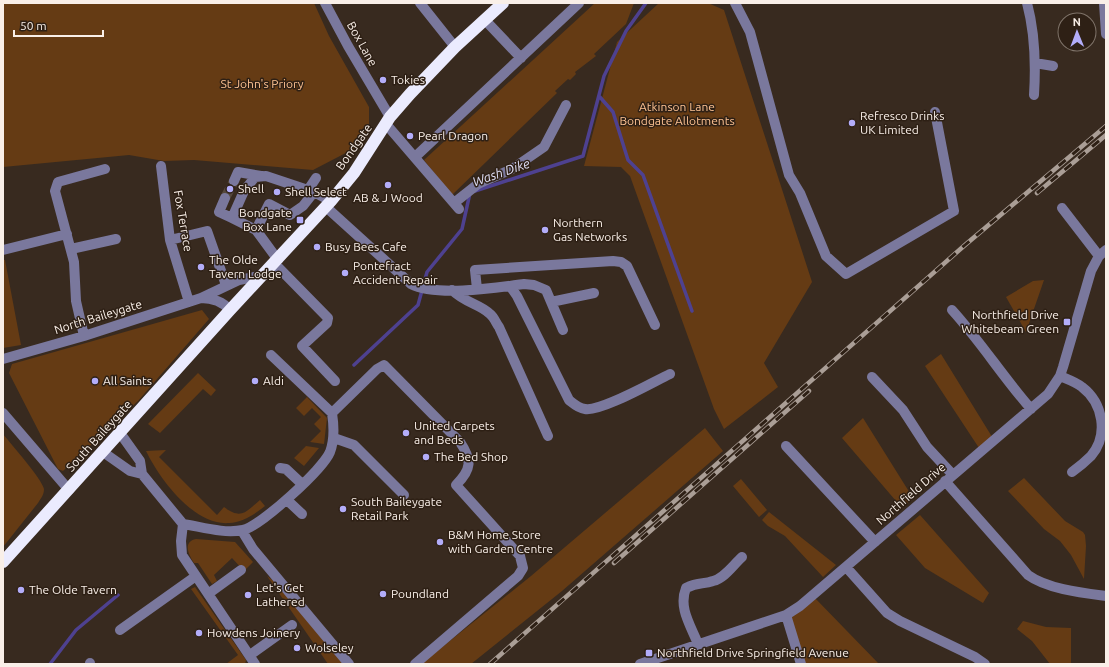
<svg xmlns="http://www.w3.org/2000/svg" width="1109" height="667" viewBox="0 0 1109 667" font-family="Ubuntu,sans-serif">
  <rect width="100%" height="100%" fill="#382a1f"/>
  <path fill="#653b14" d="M3,3H314L329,36L369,107V124L368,134L363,144L313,170L194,160L164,161L129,155L3,167Z
    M595,3H634L626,24L594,54L596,56L575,72L576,74L570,80L568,79L555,91L557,93L452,195L424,160Z
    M659,3H708L724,10L812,282L764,363L778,387L724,429L714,409L630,176L621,167L584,166L617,42Z
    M3,260H5L21,345L3,348Z
    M1044,280L1026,332L1006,297L1033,281Z
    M202,310L209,319L138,401L63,471L58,469L9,373L12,364Z
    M941,354L994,440L981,451L925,366Z
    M198,373L216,390L211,396L203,389L160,433L148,424Z
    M307,397L327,418L324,444L310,442L321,431L314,424L321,417L312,408L304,416L296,408Z
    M863,418L913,498L902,508L842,438Z
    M705,428L723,451L562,591L471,664H421L531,576Z
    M3,434C11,444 42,479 44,489C44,495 41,498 38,503L3,547Z
    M306,446L319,448L304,466L294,458Z
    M166,450L159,457L217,515L224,507C241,520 246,512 260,500L265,506C255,514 243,522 229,523C194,526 159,478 146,451Z
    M1024,478L1065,521L1083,532L1085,535L1086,546L1084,579L1071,555L1060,541L1044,529L1008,491Z
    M741,479L767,510L759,517L733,486Z
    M769,512L836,565L823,577L785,536L768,526L762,520Z
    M920,515L989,593L983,603L925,568L896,535Z
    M196,539L235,542L253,562L244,571L232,558L214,575L217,581L212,584L198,563H194C189,555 182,542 196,539Z
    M267,576L296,597L352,664H328Z
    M195,587L246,660L245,664H226L238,655L191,589Z
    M813,596L879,664H801L786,615Z
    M1023,621L1046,627L1071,628V664H1050L1032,641L1017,629Z"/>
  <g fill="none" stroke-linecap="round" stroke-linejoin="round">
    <path stroke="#4e4190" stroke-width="3.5" d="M599,96L613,112L628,160L643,175L692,311
      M475,191L583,156L604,76L626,31L646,3
      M354,365L418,305L427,272L462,229L470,193
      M50,664L76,630L118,595"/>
    <path stroke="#55483d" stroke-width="10" stroke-dasharray="10 5" stroke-linecap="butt" d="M225,198L234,181"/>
    <path stroke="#7a789d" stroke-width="10" d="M325,3L348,46L390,117
      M420,3L455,47
      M735,3L750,32L789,175L800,193L826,256L846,274L954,211L935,112
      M1027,3C1035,33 1036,63 1034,95
      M1104,3L1106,34
      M485,20L521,58
      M1035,63L1053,66
      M386,124L459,209
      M415,157L579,3
      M161,166L170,240L189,302
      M234,181L238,172L261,176
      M308,190L316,178
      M225,198L219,212L232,218
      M454,203L478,184L512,169L544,147L566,105
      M326,207L411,284C436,297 495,288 524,284L534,285L546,290L563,330
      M1062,208L1099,256
      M256,230L232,218L244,191L255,177L266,176L314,192
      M170,240L207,231L226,285
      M71,249L116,239
      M3,250L67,234
      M278,260L256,230L269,204L290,215L303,206L314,192L331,201
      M275,264L328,318L327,323L302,346L335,381
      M510,286L517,296L569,400C574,404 578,408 585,409C601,412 653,382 670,374
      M477,289L475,270L613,261L621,262L627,266L655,325
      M452,290C465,303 480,304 490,314C494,317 496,323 499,327L548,436
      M201,298C213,298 222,301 230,310
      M551,302L594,293
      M952,310C981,342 1003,377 1031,409
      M84,336L76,301L74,262L55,191L58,182L105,169
      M271,355L332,413
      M3,359L84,336L201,298L239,280L264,275
      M1060,376C1067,379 1076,382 1082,387C1103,403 1109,435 1091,456C1085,462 1079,467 1072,472
      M872,377L903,410L927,447L953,475
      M3,413L69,490
      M332,413L377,369L384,365L460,442C472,460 472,469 456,485L520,556L523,568L518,576L415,664
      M120,433L140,461L142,474L183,524L181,541L182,555L255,664
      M334,438L354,445L404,495
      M786,446L875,542
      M103,452L130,471L142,474
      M280,468L286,469L302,484
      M945,481L1028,575C1047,589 1083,593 1106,596
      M287,500L302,514
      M183,524C202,527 224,534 243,530C261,526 323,469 330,452C335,439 334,426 332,413
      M242,531L253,549L349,664
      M846,567L887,613L900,621L975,657L985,664
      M208,594L241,570
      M786,615L801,664
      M120,630L196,576
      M698,644C691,626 678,608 686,588C699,581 703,585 713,581C725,578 733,565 742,557
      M250,655L292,625
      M90,663V664
      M640,664L786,615L800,606L1048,394L1060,376L1063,367L1091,271L1099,256L1106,250"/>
    <path stroke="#ebebfe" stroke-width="12" d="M3,562L230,310L331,201L354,173L390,117L410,94L455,47L503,3"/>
    <g stroke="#aa9e96" stroke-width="4.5">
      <path id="rail" d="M1037,193L1106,135
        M614,563L809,391
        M490,664L965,245L1106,126"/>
    </g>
    <use href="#rail" stroke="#2e2015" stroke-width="3" stroke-dasharray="9" stroke-linecap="butt"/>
  </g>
  <g fill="#b3adf9" stroke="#2e2015" stroke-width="1.5">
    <circle cx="383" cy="80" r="4"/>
    <circle cx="852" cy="123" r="4"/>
    <circle cx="410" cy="136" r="4"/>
    <circle cx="388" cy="185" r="4"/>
    <circle cx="230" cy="189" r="4"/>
    <circle cx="277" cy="192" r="4"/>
    <rect x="296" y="216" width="8" height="8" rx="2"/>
    <circle cx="545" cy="230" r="4"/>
    <circle cx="317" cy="247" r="4"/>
    <circle cx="201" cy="267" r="4"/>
    <circle cx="345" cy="273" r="4"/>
    <rect x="1063" y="318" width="8" height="8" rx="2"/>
    <circle cx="95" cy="381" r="4"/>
    <circle cx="255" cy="381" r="4"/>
    <circle cx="406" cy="433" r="4"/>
    <circle cx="426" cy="457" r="4"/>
    <circle cx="343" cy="509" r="4"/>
    <circle cx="440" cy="542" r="4"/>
    <circle cx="21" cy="590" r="4"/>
    <circle cx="383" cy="594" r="4"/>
    <circle cx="248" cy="595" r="4"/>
    <circle cx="199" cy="633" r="4"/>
    <circle cx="297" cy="648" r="4"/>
    <rect x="645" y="649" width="8" height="8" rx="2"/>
  </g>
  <g text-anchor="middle" stroke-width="3" stroke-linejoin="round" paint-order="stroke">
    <g font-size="12" fill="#f9efe8" stroke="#2e2015">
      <text transform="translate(362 44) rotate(61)" y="4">Box Lane</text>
      <text transform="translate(354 147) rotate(-55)" y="4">Bondgate</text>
      <text transform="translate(183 221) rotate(80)" y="4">Fox Terrace</text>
      <text transform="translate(98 317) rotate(-17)" y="4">North Baileygate</text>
      <text transform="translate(99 436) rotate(-48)" y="4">South Baileygate</text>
      <text transform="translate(911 494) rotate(-41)" y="4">Northfield Drive</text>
    </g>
    <g font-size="12" fill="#f9efe8" stroke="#2e2015" text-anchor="start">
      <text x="391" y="84">Tokies</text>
      <text x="860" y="120">Refresco Drinks<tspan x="860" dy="14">UK Limited</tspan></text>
      <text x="418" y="140">Pearl Dragon</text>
      <text x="238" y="193">Shell</text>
      <text x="285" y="196">Shell Select</text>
      <text x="388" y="202" text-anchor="middle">AB &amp; J Wood</text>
      <text x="292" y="217" text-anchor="end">Bondgate<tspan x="292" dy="14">Box Lane</tspan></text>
      <text x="553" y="227">Northern<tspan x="553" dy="14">Gas Networks</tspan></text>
      <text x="325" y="251">Busy Bees Cafe</text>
      <text x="209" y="264">The Olde<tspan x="209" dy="14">Tavern Lodge</tspan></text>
      <text x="353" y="270">Pontefract<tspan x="353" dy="14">Accident Repair</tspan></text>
      <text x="1059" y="319" text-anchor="end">Northfield Drive<tspan x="1059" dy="14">Whitebeam Green</tspan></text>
      <text x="103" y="385">All Saints</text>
      <text x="263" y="385">Aldi</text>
      <text x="414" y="430">United Carpets<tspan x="414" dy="14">and Beds</tspan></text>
      <text x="434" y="461">The Bed Shop</text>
      <text x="351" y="506">South Baileygate<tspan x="351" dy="14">Retail Park</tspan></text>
      <text x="448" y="539">B&amp;M Home Store<tspan x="448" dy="14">with Garden Centre</tspan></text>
      <text x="256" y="592">Let's Get<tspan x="256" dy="14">Lathered</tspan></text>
      <text x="29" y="594">The Olde Tavern</text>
      <text x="391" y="598">Poundland</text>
      <text x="207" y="637">Howdens Joinery</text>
      <text x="305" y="652">Wolseley</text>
      <text x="657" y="657">Northfield Drive Springfield Avenue</text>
    </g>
    <g font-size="12" fill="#fec292" stroke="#2e2015">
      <text x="262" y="88">St John's Priory</text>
      <text x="677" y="111">Atkinson Lane<tspan x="677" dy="14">Bondgate Allotments</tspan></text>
    </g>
    <g font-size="13" font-style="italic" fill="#e1e0f8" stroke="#2e2015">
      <text transform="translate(501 172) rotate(-19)" y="5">Wash Dike</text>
    </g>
  </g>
  <rect width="1109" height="667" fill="none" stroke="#f9efe8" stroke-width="8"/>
  <g transform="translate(1077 32) rotate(359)"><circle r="19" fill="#2e2015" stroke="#7f7369"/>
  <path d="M0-3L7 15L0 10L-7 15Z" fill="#b3adf9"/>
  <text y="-6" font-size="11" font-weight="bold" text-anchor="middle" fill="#f9efe8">N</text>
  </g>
  <path d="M14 30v6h89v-6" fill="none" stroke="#f9efe8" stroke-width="2"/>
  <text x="20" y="30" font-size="12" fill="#f9efe8" stroke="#2e2015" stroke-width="3" paint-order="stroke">50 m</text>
</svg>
